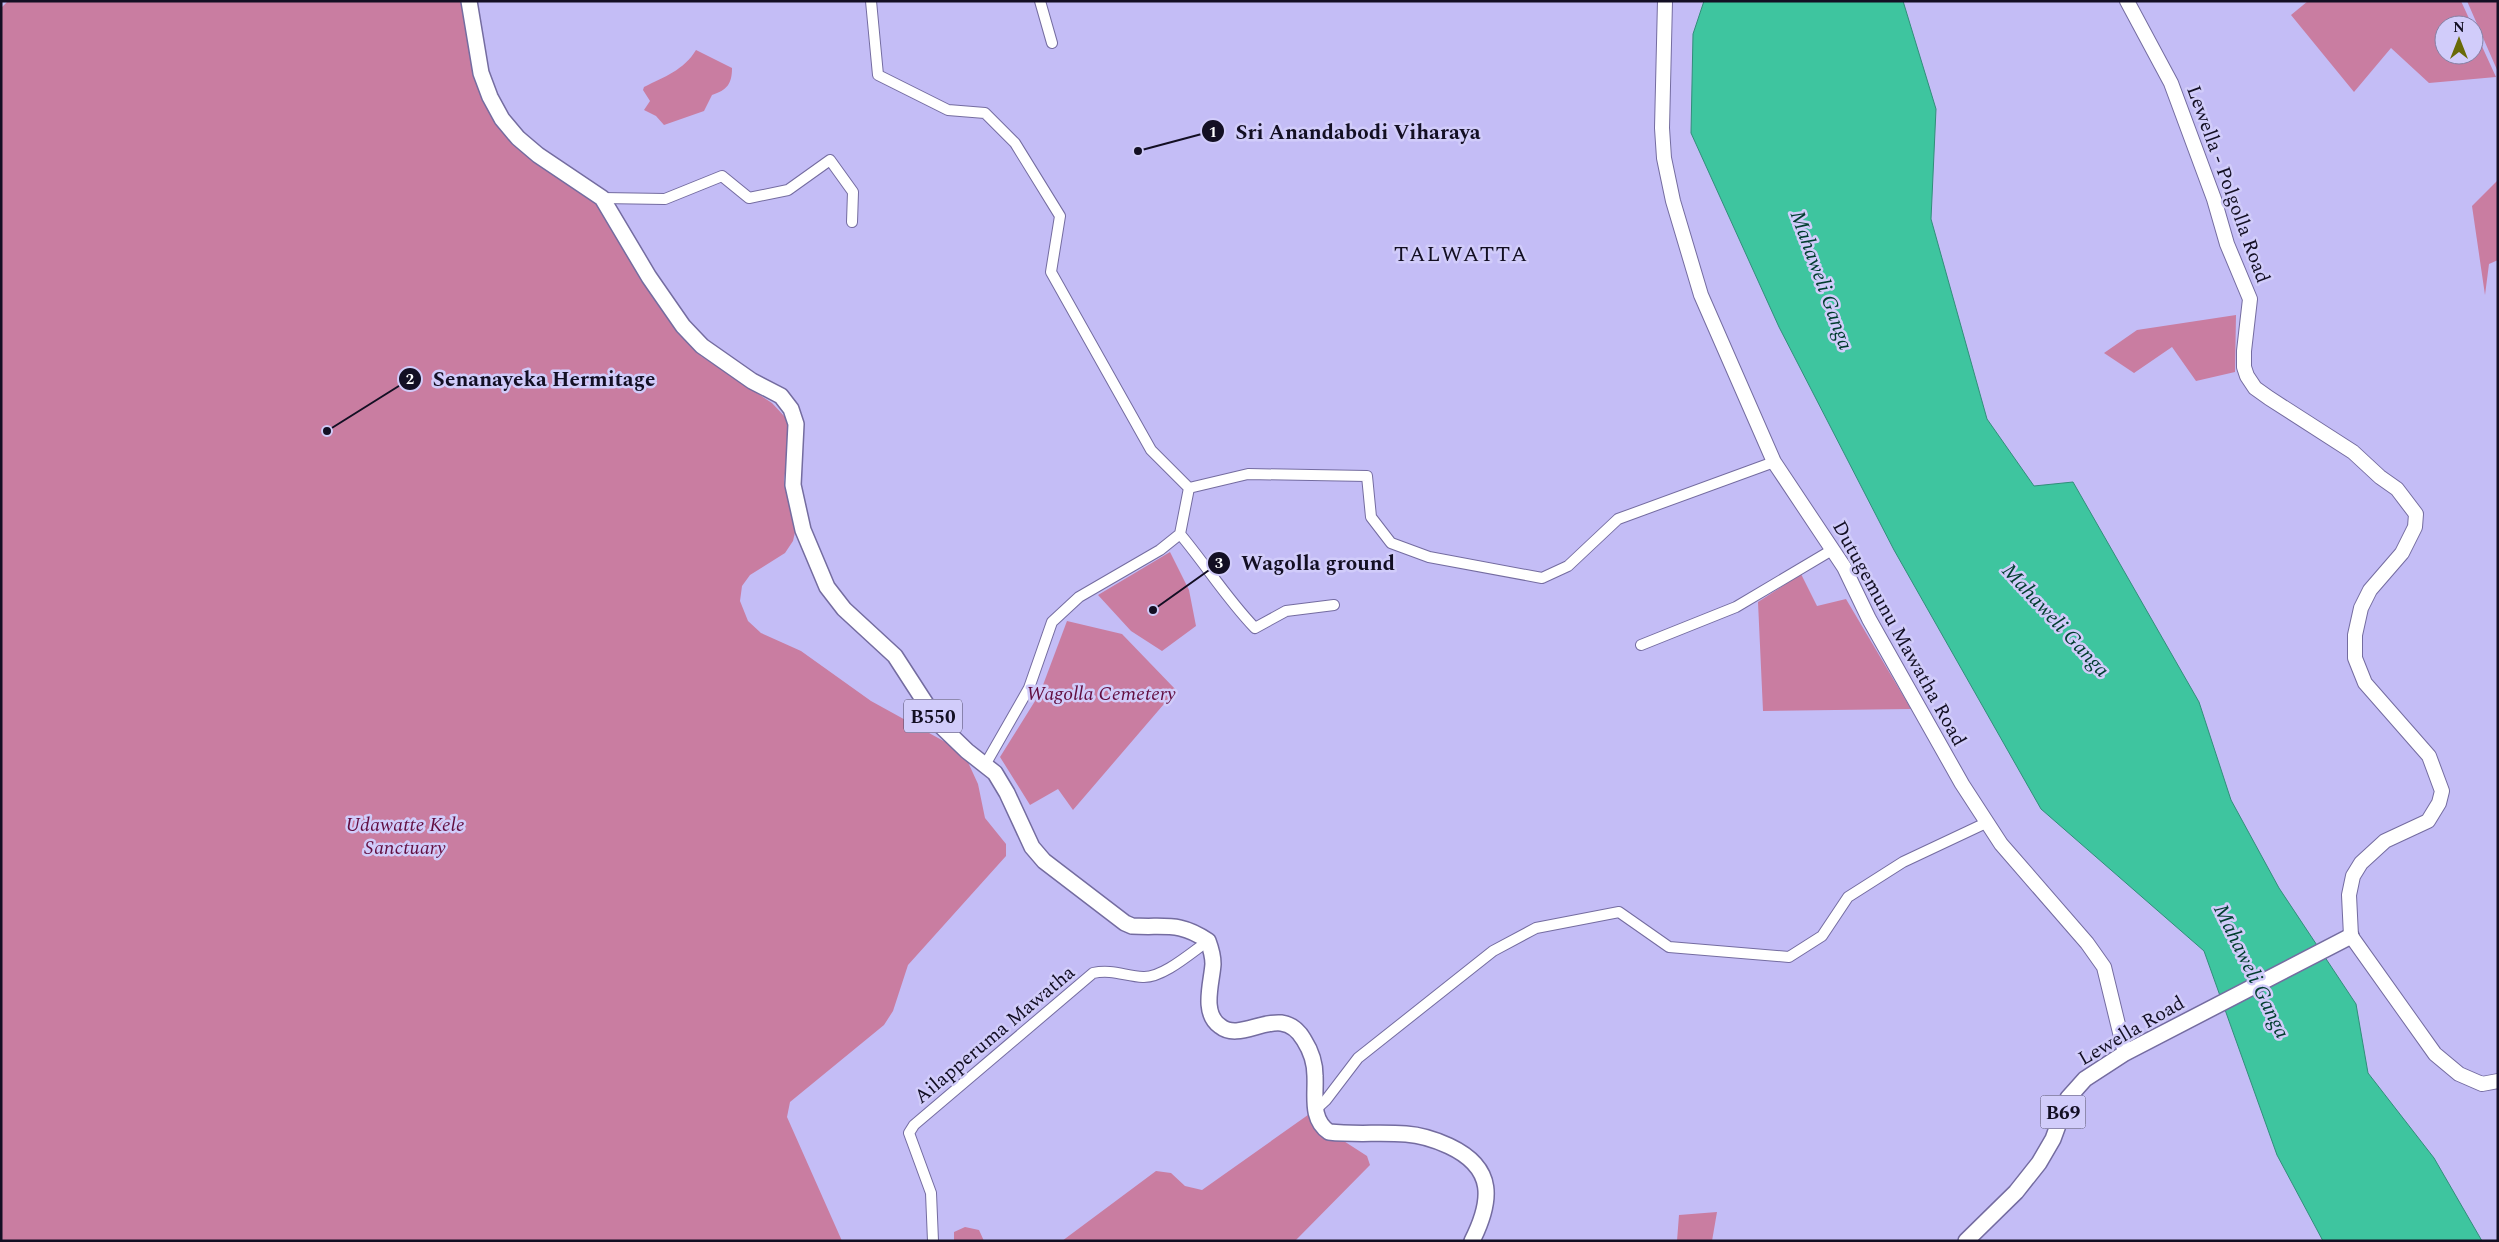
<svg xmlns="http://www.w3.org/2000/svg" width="2499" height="1242" viewBox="0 0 2499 1242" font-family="Spectral,serif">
  <rect width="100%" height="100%" fill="#c4bdf6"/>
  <path fill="#c97da1" d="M8,1H465L481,73L502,119L611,218L623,248L653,298L701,356L772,403L785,417L791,432L784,480L796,528L793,541L785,553L750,575L742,586L740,601L748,621L761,633L801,651L871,701L949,744L967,760L978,784L985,818L1006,844V856L908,965L893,1011L884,1025L790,1102L787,1117L842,1241H1V8Z
    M2308,1H2461L2472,25H2444V55H2474V29L2496,77L2429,83L2391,48L2354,92L2291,15Z
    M2467,1H2498V72Z
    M696,50L732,68C732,84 727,90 712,95L704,111L664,125L656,116L644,110L650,101L643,90L644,87C664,77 684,70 696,50Z
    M2498,180V260L2489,264L2485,295L2472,206Z
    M2236,315L2235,372L2196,381L2172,347L2134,373L2104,353L2137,330Z
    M1170,552L1189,590L1196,626L1162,651L1131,631L1098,595Z
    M1801,574L1817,606L1846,599L1911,709L1763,711L1758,602Z
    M1067,621L1122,634L1176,690L1073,810L1058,789L1030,805L1000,757L1040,693Z
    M1315,1110L1322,1127L1367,1156L1370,1165L1295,1241H1062L1156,1171L1171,1173L1185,1186L1202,1190Z
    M1717,1212L1712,1241H1677L1679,1215Z
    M965,1227L979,1230L984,1241H954V1232Z"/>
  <path fill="#3ec59f" stroke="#318e7a" d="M1704,1H1903L1936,109L1931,219L1987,419L2034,486L2073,482L2199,702L2231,800L2279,888L2356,1004L2368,1073L2434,1158L2482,1241H2323L2277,1155L2204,951L2041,809L1894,550L1779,327L1691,133L1693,34Z"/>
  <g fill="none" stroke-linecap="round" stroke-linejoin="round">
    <g stroke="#746ca0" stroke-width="12">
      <path id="street" d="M871,1L878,75L948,110L985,113L1015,143L1060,216L1051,272L1151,450L1189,488
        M1040,1L1052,43
        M602,198L665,199L722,176L749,198L788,190L830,160L853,192L852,222
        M1180,534C1206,565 1227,599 1255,628L1286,611L1334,605
        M1641,645L1736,607L1832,550
        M985,765L1029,688L1052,622L1079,597L1160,550L1180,534L1189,488L1248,474L1367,476L1371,517L1391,543L1429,557L1542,578L1568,566L1618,519L1774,462
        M1315,1110L1326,1100L1358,1058L1493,951L1536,928L1619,912L1669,947L1789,957L1822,936L1848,897L1903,862L1988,822
        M933,1241L931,1193L909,1133L914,1125L1093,973C1112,969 1125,976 1143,977C1163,978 1192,952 1208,941"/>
    </g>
    <g stroke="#746ca0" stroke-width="16">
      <path id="secondary" d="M1665,1L1662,128L1664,158L1673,201L1701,295L1774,462L1844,567L1869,619L1962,784L2001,844L2087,943L2104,967L2125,1053
        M2127,1L2171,83L2214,199L2227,244L2250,299L2244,351V367L2247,376L2255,388L2269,398L2353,452L2380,477L2397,489L2416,514L2415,527L2402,553L2370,590L2361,608L2355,635V658L2365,683L2429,756L2442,791L2439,803L2428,821L2385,841L2361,863L2353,876L2349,895L2351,936L2435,1054L2459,1074L2482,1084L2498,1081"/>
    </g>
    <g stroke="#746ca0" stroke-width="18">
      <path id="primary" d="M469,1L481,73L490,97L502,119L518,138L538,155L602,198L649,277L683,326L702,346L752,381L781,396L791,409L796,424L793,485L803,530L827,587L844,609L895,656L939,724L967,751L995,773L1007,793L1032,847L1044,861L1125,923L1132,926C1165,928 1179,921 1208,941C1211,949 1213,956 1213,964C1212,982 1201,1013 1220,1026C1243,1045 1281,1000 1304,1040C1311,1051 1315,1063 1315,1076C1316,1096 1310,1119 1329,1132C1355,1135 1380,1132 1406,1134C1420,1135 1436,1140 1449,1146C1496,1168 1492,1201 1472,1241
        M1966,1241L2016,1192L2039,1163L2053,1139L2068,1098L2085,1079L2125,1053L2351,936"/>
    </g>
    <use href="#street" stroke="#fff" stroke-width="10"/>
    <use href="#secondary" stroke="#fff" stroke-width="14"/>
    <use href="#primary" stroke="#fff" stroke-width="15"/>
  </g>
  <g text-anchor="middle" stroke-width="5" stroke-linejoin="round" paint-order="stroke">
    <g fill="#d1ccfa" stroke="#4c4864" stroke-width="1">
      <rect x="904" y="699.5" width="58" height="33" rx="4"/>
      <rect x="2040.5" y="1095.5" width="45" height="33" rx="4"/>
    </g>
    <g font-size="19" font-weight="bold" fill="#130f23">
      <text x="933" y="723">B550</text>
      <text x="2063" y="1119">B69</text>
    </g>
    <g font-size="20" fill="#130f23" stroke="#d1ccfa">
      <text transform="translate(2229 184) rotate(70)" y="7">Lewella - Polgolla Road</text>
      <text transform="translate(1900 633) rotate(61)" y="7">Dutugemunu Mawatha Road</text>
      <text transform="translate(2131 1030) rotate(-30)" y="7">Lewella Road</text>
      <text transform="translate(994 1034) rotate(-40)" y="7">Ailapperuma Mawatha</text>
    </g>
    <g font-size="20" font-style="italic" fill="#620d3f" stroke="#d1ccfa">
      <text x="1101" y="700">Wagolla Cemetery</text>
      <text x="405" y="831">Udawatte Kele<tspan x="405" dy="23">Sanctuary</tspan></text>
    </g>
    <g font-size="21" font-style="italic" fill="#003d2e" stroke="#d1ccfa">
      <text transform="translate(1822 280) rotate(70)" y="7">Mahaweli Ganga</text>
      <text transform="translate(2056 620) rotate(47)" y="7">Mahaweli Ganga</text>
      <text transform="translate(2252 971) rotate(64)" y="7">Mahaweli Ganga</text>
    </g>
    <g font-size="22" letter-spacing="1" fill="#130f23" stroke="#d1ccfa">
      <text x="1461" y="261">TALWATTA</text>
    </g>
  </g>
  <path fill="none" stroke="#130f23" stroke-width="2" d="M1138 151L1213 131M327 431L410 379M1153 610L1219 563"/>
  <g fill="#130f23" stroke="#d1ccfa" stroke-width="2">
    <circle cx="1138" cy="151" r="5"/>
    <circle cx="327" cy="431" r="5"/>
    <circle cx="1153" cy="610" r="5"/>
    <circle cx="1213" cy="131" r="12"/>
    <circle cx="410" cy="379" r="12"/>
    <circle cx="1219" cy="563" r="12"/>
  </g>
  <g font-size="15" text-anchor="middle" font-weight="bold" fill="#fff">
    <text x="1213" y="137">1</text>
    <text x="410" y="384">2</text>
    <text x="1219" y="568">3</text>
  </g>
  <g font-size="21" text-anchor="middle" font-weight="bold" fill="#130f23" stroke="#d1ccfa" stroke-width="5" stroke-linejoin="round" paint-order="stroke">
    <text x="1358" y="139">Sri Anandabodi Viharaya</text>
    <text x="544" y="386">Senanayeka Hermitage</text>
    <text x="1318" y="570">Wagolla ground</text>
  </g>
  <rect width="2499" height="1242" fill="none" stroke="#130f23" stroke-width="5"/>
  <g transform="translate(2459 40)"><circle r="24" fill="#d1ccfa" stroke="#8580a4"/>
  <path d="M0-4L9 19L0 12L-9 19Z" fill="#696a07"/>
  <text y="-8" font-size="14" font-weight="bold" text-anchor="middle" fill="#130f23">N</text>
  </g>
</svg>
